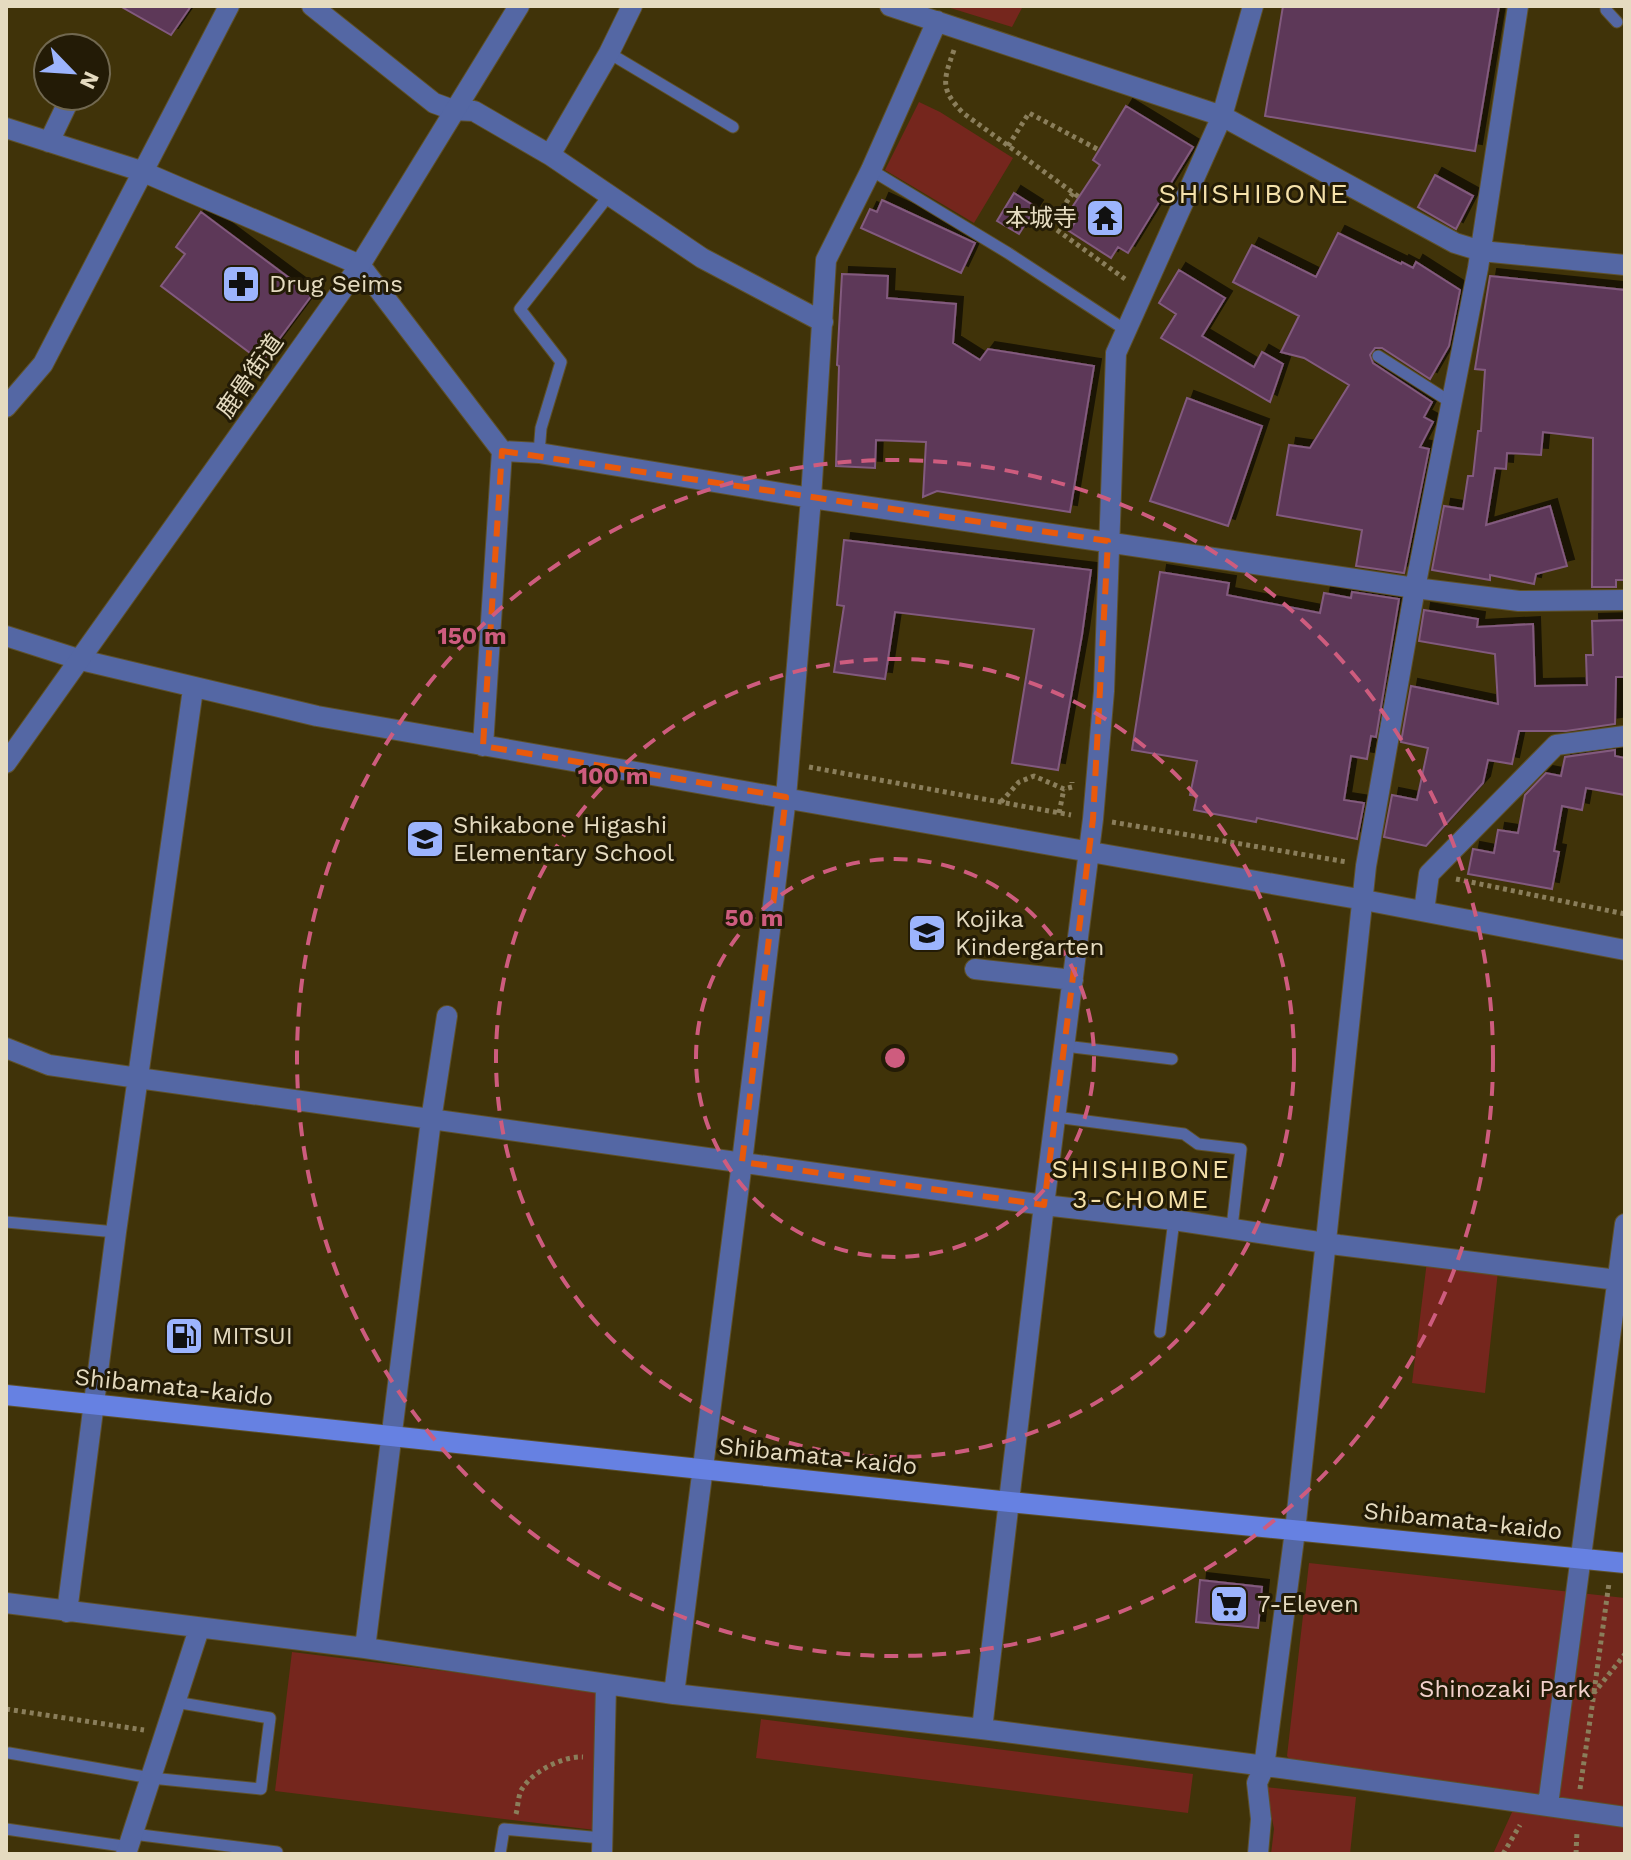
<svg xmlns="http://www.w3.org/2000/svg" width="1631" height="1860" viewBox="0 0 1631 1860" font-family="'Work Sans','Noto Sans JP',sans-serif">
  <defs>
    <filter id="shadow"><feDropShadow dx="7" dy="-7" stdDeviation="0" flood-color="#0009"/></filter>
  </defs>
  <rect width="100%" height="100%" fill="#403309"/>
  <path fill="#75261d" d="M944,6H1023L1012,27Z
    M919,102L940,112L1013,158L974,223L885,170Z
    M1427,1261L1498,1271L1485,1393L1412,1383Z
    M1309,1563L1625,1598V1854H1493L1513,1810L1294,1765L1287,1756Z
    M292,1652L605,1691L595,1830L275,1791Z
    M761,1719L1193,1774L1188,1813L756,1758Z
    M1266,1787L1356,1797L1350,1854H1271L1274,1829Z"/>
  <path fill="#5d3759" stroke="#825a7e" stroke-width="2" filter="url(#shadow)" d="M120,6H191L171,35Z
    M1283,6H1499L1475,151L1265,116Z
    M1126,106L1193,147L1128,253L1118,247L1111,258L1069,231L1078,218L1069,212L1100,165L1093,160Z
    M1435,175L1473,196L1456,229L1418,207Z
    M1014,193L1036,207L1019,234L997,221Z
    M882,200L975,243L961,273L861,228L870,209L877,212Z
    M201,212L312,295L262,362L161,286L185,254L176,247Z
    M1338,233L1401,264L1402,262L1413,268L1416,262L1460,290L1449,346L1430,379L1382,348H1375L1370,355L1373,363L1432,402L1424,417L1433,422L1420,447L1429,449L1404,573L1356,566L1362,530L1277,515L1289,445L1310,448L1349,385L1304,358L1281,352L1299,316L1233,282L1252,245L1316,277Z
    M1179,270L1225,298L1202,336L1254,367L1262,352L1283,364L1270,402L1161,338L1176,314L1159,303Z
    M842,274L888,276L887,298L956,304L953,343L980,360L988,349L1094,366L1070,512L937,491L923,497L926,442L876,440L875,468L836,466L839,366L837,365Z
    M1490,276L1625,290V580H1616V587H1592L1593,438L1543,432L1541,455L1507,453L1506,469L1495,468L1486,525L1550,506L1567,566L1536,574L1534,584L1490,575V580L1432,570L1444,506L1463,509L1468,476H1473L1478,431H1481L1485,370L1475,369Z
    M1187,398L1262,426L1228,526L1150,501Z
    M844,540L1091,570L1082,635L1058,770L1012,763L1034,629L895,612L885,679L834,672L844,606L837,605Z
    M1160,572L1229,583L1227,595L1320,613L1324,593L1351,598L1352,592L1399,599L1376,737L1371,736L1367,759L1351,756L1344,800L1364,803L1357,839L1257,818L1256,822L1194,810L1197,796L1190,795L1197,761L1132,750Z
    M1424,610L1478,619L1477,627L1533,624L1535,686L1587,685L1586,655H1593L1592,621L1625,620V677H1616L1615,724L1566,731H1519L1512,764L1488,760L1483,783L1426,846L1384,837L1392,795L1417,800L1428,748L1401,742L1411,686L1498,704L1495,654L1419,641Z
    M1615,750V756L1625,758V795L1586,788L1582,810L1562,806L1554,851L1559,852L1552,889L1468,874L1473,849L1494,853L1498,830L1518,833L1525,795L1546,773L1561,776L1565,757Z
    M1200,1580L1262,1587L1258,1628L1196,1622Z"/>
  <g fill="none" stroke-linecap="round" stroke-linejoin="round">
    <g stroke="#5e512a" stroke-width="13">
      <path id="service" d="M1606,6V10L1617,22
        M609,53L733,127
        M871,170L1008,253L1127,331
        M1378,356L1452,403
        M539,453L541,428L561,362L520,309L610,194
        M1065,1046L1172,1059
        M1056,1117L1184,1134L1198,1144L1241,1149L1232,1227
        M6,1222L116,1232
        M1160,1332L1174,1220
        M9,1753L151,1778L261,1789L270,1718L175,1702
        M6,1829L129,1847
        M133,1834L277,1852
        M500,1854L504,1829L602,1838"/>
    </g>
    <g stroke="#5e512a" stroke-width="22">
      <path id="minor" d="M312,6L434,103L453,110L474,111L550,155L702,258L823,322
        M890,6L1222,116L1455,243L1481,251L1625,265
        M6,128L141,171L360,265L502,451L539,453L811,498L1415,588L1519,601L1625,600
        M49,142L71,96
        M550,155L609,53L632,6
        M6,407L43,364L229,6
        M6,636L81,660L317,716L1364,900L1625,950
        M483,746L502,451
        M1424,911L1429,874L1556,745L1625,736
        M975,969L1073,980
        M6,1048L49,1065L138,1078L1044,1205L1174,1220L1339,1245L1625,1281
        M6,1603L365,1648L674,1694L982,1729L1281,1768L1625,1817
        M67,1612L116,1232L193,689
        M365,1648L431,1120L447,1016
        M674,1694L742,1162L786,797L811,498L826,260L871,170L937,21
        M982,1729L1044,1205L1093,819L1104,691L1116,353L1222,116L1253,6
        M1548,1805L1625,1224
        M126,1854L199,1629
        M602,1854L606,1685
        M1258,1854L1261,1819L1257,1783L1264,1767L1295,1531L1366,866L1415,588L1478,268L1518,6"/>
    </g>
    <g stroke="#5e512a" stroke-width="22">
      <path id="tertiary" d="M6,763L360,265L519,6"/>
    </g>
    <g stroke="#5e512a" stroke-width="22">
      <path id="secondary" d="M6,1395L1010,1502L1625,1563"/>
    </g>
    <path stroke="#8a7e5b" stroke-width="5" stroke-dasharray="4 4" stroke-linecap="butt" d="M954,50C943,81 940,89 963,113L1079,197
      M1008,146L1029,113L1099,150
      M1073,193L1050,225L1125,279
      M809,767L1071,815
      M1001,802L1019,782L1034,776L1064,789L1072,787V782
      M1059,813L1064,789
      M1112,822L1347,862
      M1456,879L1625,914
      M1594,1692L1609,1583
      M6,1709L144,1730
      M1580,1789L1594,1693L1625,1654
      M516,1814C518,1807 518,1795 522,1789C533,1771 563,1756 583,1757
      M1503,1854L1520,1825
      M1576,1854L1577,1831"/>
    <use href="#service" stroke="#5467a4" stroke-width="11"/>
    <use href="#minor" stroke="#5467a4" stroke-width="20"/>
    <use href="#tertiary" stroke="#5467a4" stroke-width="20"/>
    <use href="#secondary" stroke="#6681e2" stroke-width="20"/>
  </g>
  <path fill="none" stroke="#e8590c" stroke-width="6" stroke-dasharray="16 10" stroke-linejoin="round" d="M502,451L1108,541L1093,819L1044,1205L742,1162L786,797L483,746Z"/>
  <g fill="none" stroke="#ce5c7e" stroke-width="4" stroke-dasharray="14 10">
    <circle cx="895" cy="1058" r="199"/>
    <circle cx="895" cy="1058" r="399"/>
    <circle cx="895" cy="1058" r="598"/>
  </g>
  <defs>
    <g id="temple-square" transform="scale(2)"><rect x="-9" y="-9" width="18" height="18" rx="4" fill="#9cb4fd" stroke="#231b06"/><path d="M0-6L5-2H3V0L6.5 2.5H4V6H1.5V3h-3V6H-4V2.5H-6.5L-3 0V-2H-5Z" fill="#111"/></g>
    <g id="pharmacy-square" transform="scale(2)"><rect x="-9" y="-9" width="18" height="18" rx="4" fill="#9cb4fd" stroke="#231b06"/><path d="M-2-6h4v4h4v4h-4v4h-4v-4h-4v-4h4Z" fill="#111"/></g>
    <g id="school-square" transform="scale(2)"><rect x="-9" y="-9" width="18" height="18" rx="4" fill="#9cb4fd" stroke="#231b06"/><path d="M0-5L7-2L0 1L-7-2ZM-4 1L0 2.5L4 1V4Q0 6-4 4Z" fill="#111"/></g>
    <g id="fuel-square" transform="scale(2)"><rect x="-9" y="-9" width="18" height="18" rx="4" fill="#9cb4fd" stroke="#231b06"/><path d="M-5.5-6h7V0h2V4h1.3V-2.5L3-4.5l.8-.8L6-3V5H2.5V1h-1V6h-7ZM-4.2-4.7v3.2H.2V-4.7Z" fill="#111"/></g>
    <g id="supermarket-square" transform="scale(2)"><rect x="-9" y="-9" width="18" height="18" rx="4" fill="#9cb4fd" stroke="#231b06"/><path d="M-6-5.5h2.5l.6 2H6L4.5 2H-2.5L-4.4-4H-6ZM-1.5 3.2a1.3 1.3 0 1 0 .1 0ZM3 3.2a1.3 1.3 0 1 0 .1 0Z" fill="#111"/></g>
  </defs>
  <g fill-rule="evenodd">
    <use href="#temple-square" x="1105" y="218"/>
    <use href="#pharmacy-square" x="241" y="284"/>
    <use href="#school-square" x="425" y="839"/>
    <use href="#school-square" x="927" y="933"/>
    <use href="#fuel-square" x="184" y="1336"/>
    <use href="#supermarket-square" x="1229" y="1604"/>
  </g>
  <g text-anchor="middle" stroke-width="6" stroke-linejoin="round" paint-order="stroke">
    <g font-size="24" fill="#e5dbc0" stroke="#231b06" text-anchor="start">
      <text x="1077" y="226" text-anchor="end">本城寺</text>
      <text x="269" y="292">Drug Seims</text>
      <text x="453" y="833">Shikabone Higashi<tspan x="453" dy="28">Elementary School</tspan></text>
      <text x="955" y="927">Kojika<tspan x="955" dy="28">Kindergarten</tspan></text>
      <text x="212" y="1344">MITSUI</text>
      <text x="1257" y="1612">7-Eleven</text>
    </g>
    <g font-size="24" fill="#e5dbc0" stroke="#231b06">
      <text transform="translate(250 376) rotate(-55)" y="8">鹿骨街道</text>
      <text transform="translate(174 1387) rotate(6)" y="8">Shibamata-kaido</text>
      <text transform="translate(818 1456) rotate(6)" y="8">Shibamata-kaido</text>
      <text transform="translate(1463 1521) rotate(6)" y="8">Shibamata-kaido</text>
    </g>
    <g font-size="24" fill="#f2d1cb" stroke="#231b06">
      <text x="1505" y="1697">Shinozaki Park</text>
    </g>
    <g font-size="26" letter-spacing="2" fill="#f5e1aa" stroke="#231b06">
      <text x="1141" y="1178">SHISHIBONE<tspan x="1141" dy="30">3-CHOME</tspan></text>
    </g>
    <g font-size="28" letter-spacing="2" fill="#f5e1aa" stroke="#231b06">
      <text x="1254" y="203">SHISHIBONE</text>
    </g>
  </g>
  <circle cx="895" cy="1058" r="12" fill="#ce5c7e" stroke="#231b06" stroke-width="4"/>
  <g font-size="24" text-anchor="middle" font-weight="bold" fill="#ce5c7e" stroke="#231b06" stroke-width="6" stroke-linejoin="round" paint-order="stroke">
    <text x="472" y="644">150 m</text>
    <text x="613" y="784">100 m</text>
    <text x="754" y="926">50 m</text>
  </g>
  <rect width="1631" height="1860" fill="none" stroke="#e5dbc0" stroke-width="16"/>
  <g transform="translate(72 72) rotate(115)"><circle r="38" fill="#231b06" stroke="#716850" stroke-width="2"/>
  <path d="M0-6L14 30L0 20L-14 30Z" fill="#9cb4fd"/>
  <text y="-12" font-size="22" font-weight="bold" text-anchor="middle" fill="#e5dbc0">N</text>
  </g>
</svg>
